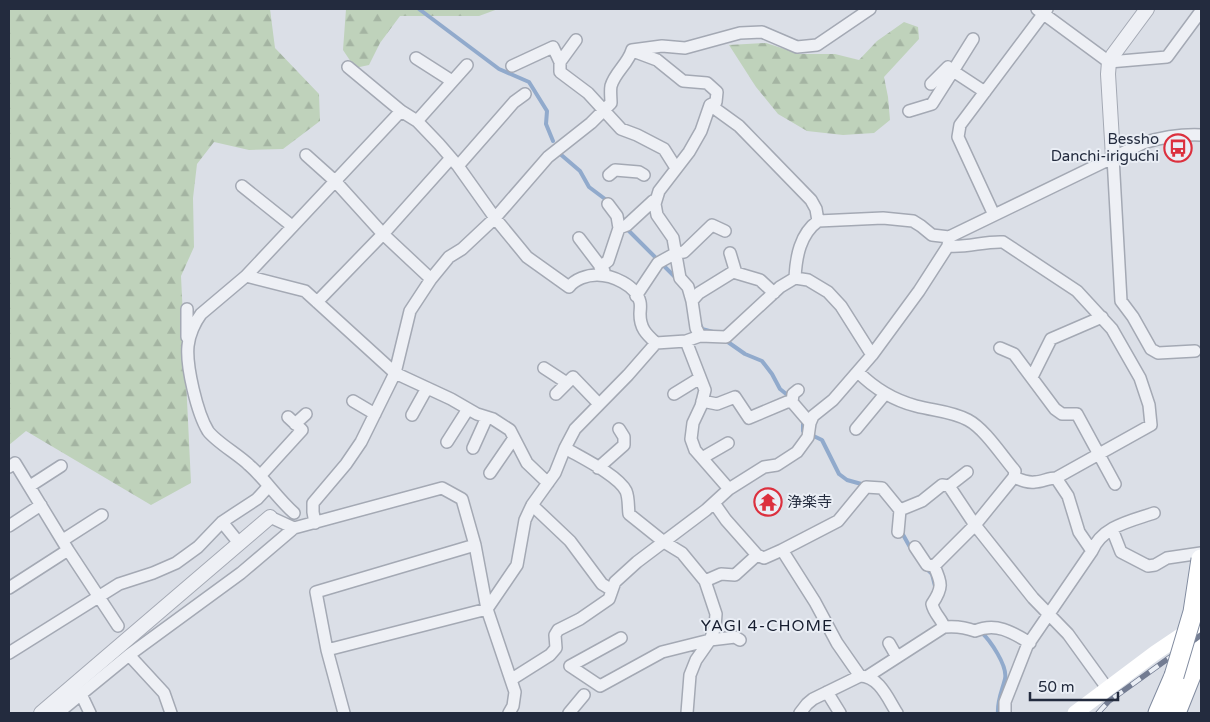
<svg xmlns="http://www.w3.org/2000/svg" width="1210" height="722" viewBox="0 0 1210 722" font-family="'Varela Round','Noto Sans JP',sans-serif">
  <defs>
    <pattern id="forest-firs" width="22" height="20" patternUnits="userSpaceOnUse" patternTransform="scale(1.25)"><rect width="22" height="20" fill="#bfd2bb"/><path d="M5 1l3.5 6h-7zM16 11l3.5 6h-7z" fill="#a4b4a2"/></pattern>
  </defs>
  <rect width="100%" height="100%" fill="#dbdfe7"/>
  <path fill="url(#forest-firs)" d="M9,9H270L275,48L319,94L320,121L283,149L249,150L214,142L197,164L193,198L194,247L181,276L191,483L151,505L26,431L9,445Z
    M346,9H498L479,16H400L380,43L369,65L355,68L343,50Z
    M904,22L918,27L919,39L884,77L888,97L890,120L874,133L843,135L807,131L778,114L756,87L729,45L766,43L800,54H835L859,60L877,41Z"/>
  <g fill="none" stroke-linecap="round" stroke-linejoin="round">
    <path stroke="#91aacc" stroke-width="4" d="M419,9L499,69L529,82L547,111L546,124L553,141
      M559,153L580,171L589,187L609,202
      M626,228L676,278
      M701,326L702,329L713,332
      M725,340L745,354L762,361L772,374L780,389L790,397
      M803,420V431L822,440L839,474L847,480L865,485
      M901,531L911,549
      M926,568L932,574L935,586
      M981,632C990,640 1008,666 1005,679C1002,691 997,701 998,713"/>
    <g stroke="#a4a9b4" stroke-width="14">
      <path id="minor" d="M1037,9L1109,62L1167,57L1201,11
        M633,51L657,60L683,81L707,83L717,92L716,102L710,105L701,131L689,152L659,191L655,204L657,215L673,238L680,278L688,287L692,301L696,328L700,336
        M416,58L452,81
        M560,62L576,40
        M512,66L553,47L560,62V72L588,93L621,129L637,135L664,149L676,168
        M348,67L401,111L417,121L439,144L458,166L495,218L527,257L569,287C575,279 587,275 597,275C612,275 636,285 640,302C641,306 640,311 640,314C640,328 646,334 656,343
        M931,84L948,67L953,71L973,39
        M710,105L739,126L811,200L816,209L818,221
        M909,111L932,104L953,71L985,92
        M417,121L467,65
        M306,155L335,181L383,234L431,279
        M1113,157L1121,301L1133,317L1151,349L1158,353L1195,351
        M458,166L514,102L525,94
        M609,175L615,170L639,172L644,175
        M242,186L292,226
        M994,215L958,137L960,125L1047,9
        M619,228L627,225L653,201L655,204
        M579,238L604,271
        M948,246C967,248 984,241 1003,242L1077,291L1112,329L1140,378L1149,405L1151,425L1056,478C1048,478 1042,482 1035,482C1027,483 1021,480 1014,477
        M730,253L736,273
        M600,267L608,261L619,228L617,216L608,204
        M246,276L401,111
        M795,278C796,257 800,234 818,221L883,218L913,221L921,226L932,235L949,237L1143,143C1163,137 1180,134 1201,135
        M636,296L658,263L676,253L684,252L712,225L725,231
        M692,301L699,293L733,272L760,280L774,293
        M317,302L383,234L451,158
        M187,309V337
        M686,341L705,390L701,406L693,423L691,439L695,450L729,489
        M1000,348L1014,354L1055,409L1062,414H1077L1115,484
        M544,368L567,383
        M858,372C875,389 893,400 916,406C935,411 951,411 968,420C985,429 1002,456 1015,471L1014,477L975,525L934,566C942,583 943,588 932,604C934,614 942,619 944,627
        M1032,377L1051,339L1102,317
        M556,394L573,377L599,404
        M674,394L700,378
        M353,401L375,414
        M702,401L717,404L735,397L749,418L787,402H792L793,394L798,390
        M792,402L810,423
        M412,415L427,388
        M295,424L306,414
        M856,429L885,394
        M447,442L468,409
        M473,448L487,417
        M565,448C580,457 618,475 626,491C629,498 628,507 629,514L664,542L682,553L705,581L716,614L715,627L710,640L696,660L690,675L687,713
        M702,458L728,443
        M9,467L15,463L68,550L118,626
        M598,468L624,445V437L619,429
        M967,472L949,486L975,525L1033,598L1068,634L1107,688
        M490,473L514,438
        M260,476L302,430L288,417
        M1056,478L1068,496L1079,532L1092,551
        M30,486L61,466
        M714,503L726,520L757,555L764,558L782,550L815,602L837,643L860,676
        M532,505L570,541L602,584L612,590
        M294,513C277,498 266,480 249,465C239,455 216,442 208,431C197,413 186,366 188,346C189,335 195,322 201,314L246,276L305,291L395,373L451,399L477,414L493,419L510,430L527,463L548,483
        M270,517L294,528L442,488L462,499L475,545L487,609L515,692L513,706L509,713
        M222,522L239,543
        M315,523L313,512V503L346,464L361,442L395,373L410,311L431,279L449,257L462,249L495,218L548,157L591,123L611,103C611,98 610,91 611,86C615,72 628,64 632,50L662,46L685,48L740,33L762,32L797,47L817,45L870,9
        M9,526L41,505
        M1112,529L1121,552L1148,566L1155,565L1167,558L1201,553
        M898,532L900,510
        M63,540L102,515
        M915,547L927,565L934,566
        M782,550L838,521L866,487L882,488L900,510L922,501L942,485L949,486
        M705,581L721,574L735,575L757,555
        M9,588L68,550
        M621,638L570,666L600,686L662,652L710,640L735,637L740,640
        M889,643L897,657
        M327,650L487,609L517,565L525,520L532,505L555,473L565,448L575,429L628,375L656,343L686,341L700,336L726,337L780,287L795,278L808,280L828,292L841,306L872,355
        M9,653L119,584L153,573L176,563L198,547L222,522L257,499L268,487
        M129,655L164,693L171,713
        M868,676L944,627C955,626 965,627 975,631C996,622 1012,632 1030,643
        M512,679L550,655L556,648L555,635L558,630L580,619L609,599L615,582L637,562L706,510L729,489L764,467L777,465L797,452L808,437L810,423L813,416L833,400L872,355L919,291L948,246L949,237
        M827,692L840,713
        M81,694L90,713
        M58,713L129,655L241,573L294,528
        M344,713L327,650L316,592L475,545
        M569,713L584,695
        M800,713L807,704L813,699L860,676C879,676 888,699 897,713
        M1005,713V702L1027,646L1092,551C1102,526 1131,521 1154,513"/>
    </g>
    <g stroke="#a4a9b4" stroke-width="16">
      <path id="tertiary" d="M1113,157L1108,74L1109,62L1113,55L1147,9
        M41,713L270,517"/>
    </g>
    <g stroke="#818b9f" stroke-width="21">
      <path id="trunk" d="M1158,713L1174,676
        M1176,713L1192,673L1201,641"/>
    </g>
    <use href="#minor" stroke="#eef0f5" stroke-width="11"/>
    <use href="#tertiary" stroke="#eef0f5" stroke-width="14"/>
    <path stroke="#fff" stroke-width="15" d="M1075,713L1155,653L1201,622"/>
    <use href="#trunk" stroke="#fff" stroke-width="19"/>
    <g stroke="#737c92" stroke-width="5.5">
      <path id="rail" d="M1098,713L1109,701L1201,635"/>
    </g>
    <use href="#rail" stroke="#eaeef5" stroke-width="4" stroke-dasharray="11" stroke-linecap="butt"/>
    <g stroke="#818b9f" stroke-width="21" stroke-linecap="butt">
      <path id="trunk-bridge" d="M1174,676L1193,612L1201,559"/>
    </g>
    <use href="#trunk-bridge" stroke="#fff" stroke-width="19"/>
  </g>
  <defs>
    <g id="bus-ring" transform="scale(1.4375)"><circle r="9.5" fill="#eaeef5" stroke="#dc303e" stroke-width="1.5"/><path d="M-5-6H5V4H4V6H2V4H-2V6H-4V4H-5ZM-3.5-4V0h7V-4ZM-3.5 1.2v1.5H-2V1.2ZM2 1.2v1.5H3.5V1.2Z" fill="#dc303e"/></g>
    <g id="temple-ring" transform="scale(1.4375)"><circle r="9.5" fill="#eaeef5" stroke="#dc303e" stroke-width="1.5"/><path d="M0-6L5-2H3V0L6.5 2.5H4V6H1.5V3h-3V6H-4V2.5H-6.5L-3 0V-2H-5Z" fill="#dc303e"/></g>
  </defs>
  <g fill-rule="evenodd">
    <use href="#bus-ring" x="1178" y="148"/>
    <use href="#temple-ring" x="768" y="502"/>
  </g>
  <g text-anchor="middle" stroke-width="4" stroke-linejoin="round" paint-order="stroke">
    <g font-size="15" fill="#232b3e" stroke="#eaeef5" text-anchor="end">
      <text x="1159" y="144">Bessho<tspan x="1159" dy="17">Danchi-iriguchi</tspan></text>
      <text x="787" y="507" text-anchor="start">浄楽寺</text>
    </g>
    <g font-size="16" letter-spacing="1" fill="#161d2f" stroke="#eaeef5">
      <text x="767" y="631">YAGI 4-CHOME</text>
    </g>
  </g>
  <rect width="1210" height="722" fill="none" stroke="#232b3e" stroke-width="20"/>
  <path d="M1030 692v8h88v-8" fill="none" stroke="#232b3e" stroke-width="2.5"/>
  <text x="1038" y="692" font-size="15" fill="#232b3e" stroke="#eaeef5" stroke-width="4" paint-order="stroke">50 m</text>
</svg>
